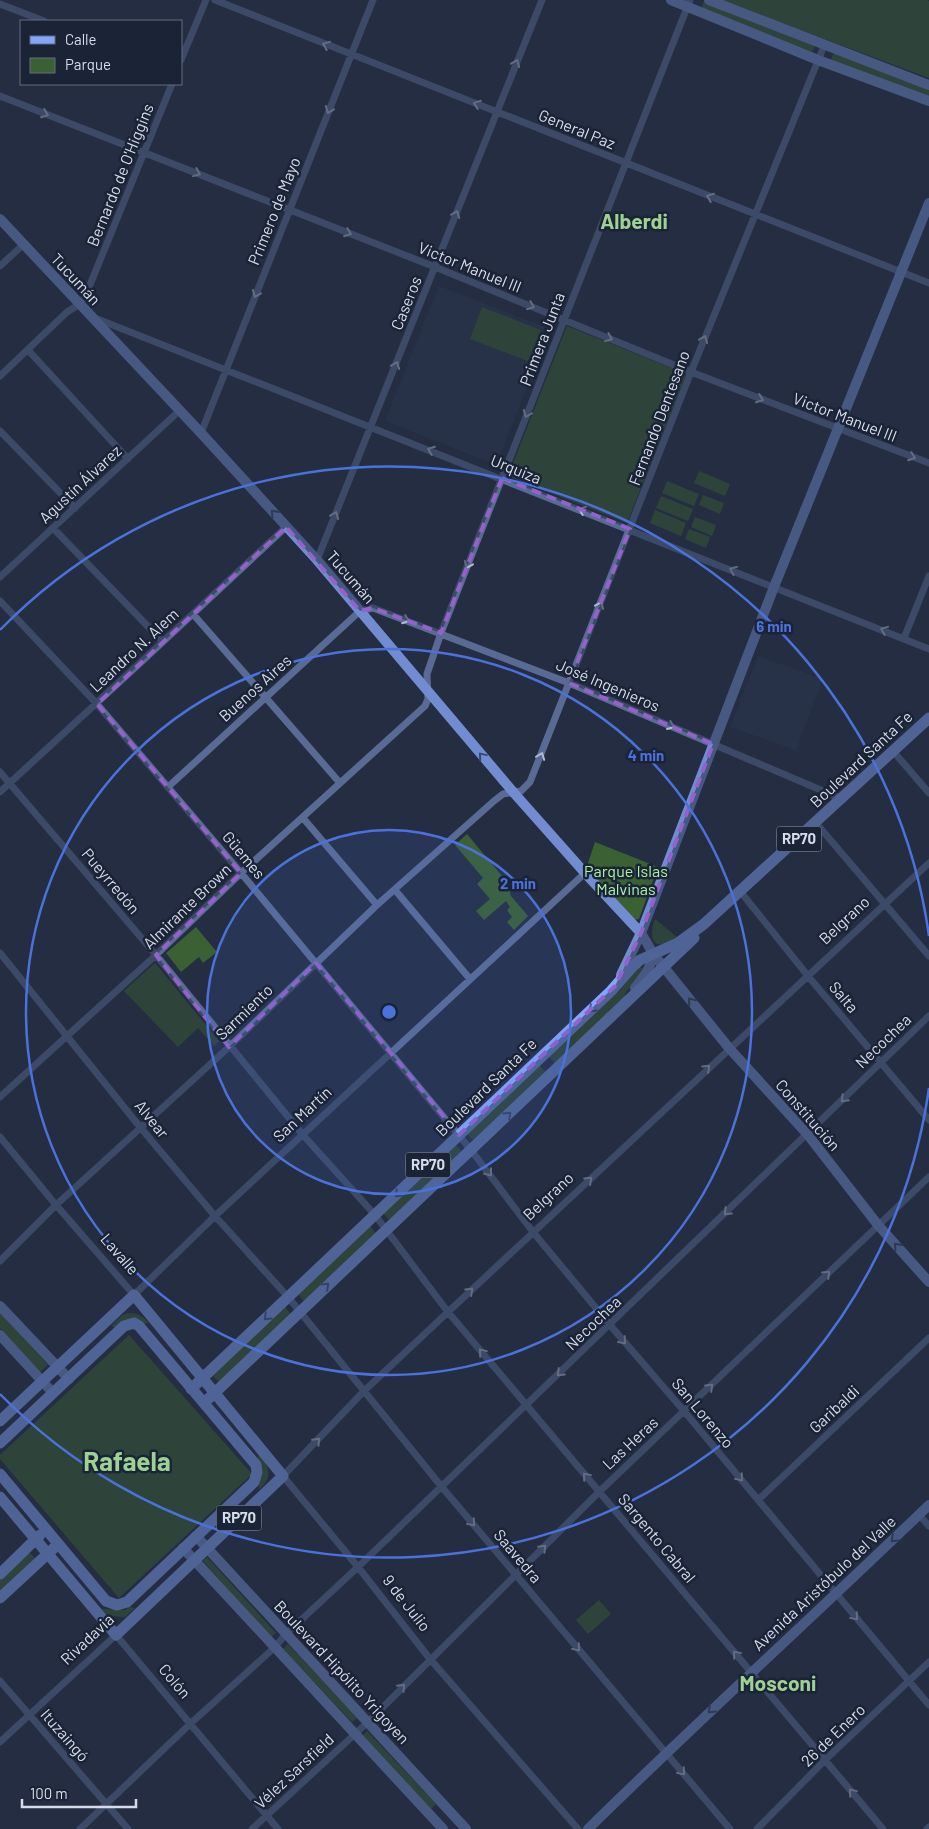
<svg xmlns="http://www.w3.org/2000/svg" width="929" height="1829" viewBox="0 0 929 1829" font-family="Barlow,sans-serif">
  <rect width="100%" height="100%" fill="#242d42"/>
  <path fill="#2b3650" d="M439,286L550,329L496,465L385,421Z
    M758,656L823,679L796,750L730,727Z"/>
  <path fill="#3a6033" d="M721,0H926L929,1V78Z
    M704,1L815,46L812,52L701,9Z
    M834,52L929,89V97L831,60Z
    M482,307L541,330L528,361L470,339Z
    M567,326L686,374L627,523L508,476Z
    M699,471L730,484L725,496L694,483Z
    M667,481L699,494L694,506L662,493Z
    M703,495L724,503L720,514L699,505Z
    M661,496L693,509L688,521L656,508Z
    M655,510L686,523L681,536L650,523Z
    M695,517L716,525L712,536L691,527Z
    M689,529L710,537L706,548L685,539Z
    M467,834L507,882L511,896L528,916L514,930L507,922L512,917L507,910L510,907L506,901L484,920L476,911L490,899L477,884L483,878L455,845Z
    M595,842L658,867L639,919L633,920L585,872Z
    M655,919L677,937C673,939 667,943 663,944C648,947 652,926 655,919Z
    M196,927L217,952L203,963L199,957L181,972L166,953Z
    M155,963L219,1041L214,1046L198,1028L178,1047L124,991Z
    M639,966L644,969V971L626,992L624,998L555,1063L549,1057L620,990Z
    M539,1065L546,1072L473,1140L467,1134Z
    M456,1145L462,1152L389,1220L383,1213Z
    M370,1226L376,1233L304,1301L298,1294Z
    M285,1307L291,1314L219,1382L213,1376Z
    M0,1313L48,1365L40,1372L0,1328Z
    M128,1313C138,1313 142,1316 149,1323L117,1328L111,1326L122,1315Z
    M129,1335L252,1474L119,1598L0,1459V1455Z
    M259,1454C270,1468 273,1476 259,1490L257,1460Z
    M29,1552L36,1559L0,1593V1579Z
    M207,1557L276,1633L271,1637L203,1561Z
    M599,1600L611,1614L588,1634L576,1620Z
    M129,1607L135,1608L125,1617L108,1616L101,1609L125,1610Z
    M288,1644L357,1718L352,1722L283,1649Z
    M367,1731L436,1804L431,1809L363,1735Z"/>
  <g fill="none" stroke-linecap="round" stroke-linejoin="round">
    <path stroke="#596a95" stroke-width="7" d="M215,0L929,283
      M0,4L44,21
      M181,60L206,0
      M0,96L435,267L691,372L929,463
      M0,266L24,244
      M95,318L929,649
      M28,350L128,459
      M0,376L67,312L80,304L85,297L172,84
      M0,431L75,508
      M201,433L373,0
      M53,528L162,641
      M317,560L542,0
      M0,577L179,411
      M0,601L97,704L241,873L471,1150L533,1232L610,1325L684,1411L929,1705
      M193,614L340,783
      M904,638L929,576
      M893,751L929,793
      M0,772L156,955L303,1135L375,1215L448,1312L883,1829
      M168,787L360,611L373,608L569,683L842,799
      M0,792C96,704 191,616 286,527
      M303,818L377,905
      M816,823L929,956
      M395,890L470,979
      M740,891L808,976L929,1120
      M0,953L140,1127L215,1216L288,1297L441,1486L730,1829
      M0,1097L156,955L241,873L425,706L428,699L427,674L441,633L690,0
      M0,1137L56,1205L134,1295L215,1216L585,873
      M0,1261L56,1205L229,1047L377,905L494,801L503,794L521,791L530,782L691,372L824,46
      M758,1500L929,1338
      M919,1515L929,1526
      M0,1681L128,1829
      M0,1742L116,1635L278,1829
      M80,1829L190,1724L274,1648L286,1634L358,1567L929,1016
      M252,1829L368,1722L599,1492L929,1177
      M578,1829L430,1659L358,1567L283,1476L364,1391L448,1312L929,863
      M757,1829L825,1760L929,1662
      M927,1829L929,1827"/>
    <path stroke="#718cd0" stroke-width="10" d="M671,0L818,60L929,101
      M709,0L929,85
      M0,219L201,433L317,560L514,793L585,873L641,933L654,955L729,1048L808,1135L878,1225L929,1282
      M621,975L641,933L774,587L929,203
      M635,988L647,972L654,955
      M0,1306L69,1379
      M0,1335L53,1393
      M196,1536L466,1829
      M183,1548L443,1829
      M588,1829C700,1719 816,1614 929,1505"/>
    <path stroke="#84a5fd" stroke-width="11" d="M191,1389L611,991L633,966L640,960L678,943L704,924L929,718
      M204,1403L694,938
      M0,1421L134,1295L283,1476L116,1635L0,1497
      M0,1443L124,1326L134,1323L139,1326L256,1465L257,1472L254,1482L127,1602L117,1605L106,1601L0,1474
      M0,1574L40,1535
      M0,1598L54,1548"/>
  </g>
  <defs><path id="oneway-chevron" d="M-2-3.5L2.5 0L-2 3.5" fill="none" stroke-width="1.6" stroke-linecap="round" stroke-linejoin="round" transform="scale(1.25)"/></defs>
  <g stroke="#b0bad0">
    <use href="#oneway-chevron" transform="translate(326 45) rotate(-158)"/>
    <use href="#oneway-chevron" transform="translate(516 63) rotate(-68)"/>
    <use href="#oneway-chevron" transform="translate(477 104) rotate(-159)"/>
    <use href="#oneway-chevron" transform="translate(329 110) rotate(112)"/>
    <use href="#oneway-chevron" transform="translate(45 114) rotate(21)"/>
    <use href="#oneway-chevron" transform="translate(197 173) rotate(22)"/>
    <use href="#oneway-chevron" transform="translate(710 197) rotate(-159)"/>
    <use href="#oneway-chevron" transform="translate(456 214) rotate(-69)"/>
    <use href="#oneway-chevron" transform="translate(348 233) rotate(21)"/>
    <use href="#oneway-chevron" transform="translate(256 294) rotate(112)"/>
    <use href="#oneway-chevron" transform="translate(531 306) rotate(22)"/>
    <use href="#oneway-chevron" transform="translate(609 338) rotate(22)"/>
    <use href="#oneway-chevron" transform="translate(704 339) rotate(-68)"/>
    <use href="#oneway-chevron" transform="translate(396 365) rotate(-68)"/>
    <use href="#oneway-chevron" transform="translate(760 399) rotate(21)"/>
    <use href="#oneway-chevron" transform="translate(527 414) rotate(111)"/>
    <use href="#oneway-chevron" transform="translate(431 450) rotate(-159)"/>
    <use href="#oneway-chevron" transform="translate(912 457) rotate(20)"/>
    <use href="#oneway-chevron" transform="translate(582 510) rotate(-158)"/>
    <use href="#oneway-chevron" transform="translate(335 515) rotate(-68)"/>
    <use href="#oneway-chevron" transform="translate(468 565) rotate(112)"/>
    <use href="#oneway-chevron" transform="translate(733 570) rotate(-158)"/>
    <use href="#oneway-chevron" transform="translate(600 605) rotate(-68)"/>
    <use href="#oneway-chevron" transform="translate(406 620) rotate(20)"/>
    <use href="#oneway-chevron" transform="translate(884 630) rotate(-158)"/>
    <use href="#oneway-chevron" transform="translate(671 726) rotate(23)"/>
    <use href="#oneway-chevron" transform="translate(541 756) rotate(-69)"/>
    <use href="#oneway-chevron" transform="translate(707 1068) rotate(-43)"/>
    <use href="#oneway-chevron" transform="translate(844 1099) rotate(135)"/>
    <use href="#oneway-chevron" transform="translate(489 1173) rotate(53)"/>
    <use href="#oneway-chevron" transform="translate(589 1180) rotate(-43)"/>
    <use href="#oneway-chevron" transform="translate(727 1212) rotate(136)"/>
    <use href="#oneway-chevron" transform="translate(827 1274) rotate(-44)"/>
    <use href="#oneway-chevron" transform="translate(470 1291) rotate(-43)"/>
    <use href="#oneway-chevron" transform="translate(623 1341) rotate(49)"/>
    <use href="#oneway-chevron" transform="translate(482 1352) rotate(-130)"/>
    <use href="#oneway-chevron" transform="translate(560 1373) rotate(136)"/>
    <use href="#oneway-chevron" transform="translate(710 1387) rotate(-44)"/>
    <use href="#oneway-chevron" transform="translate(317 1441) rotate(-46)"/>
    <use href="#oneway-chevron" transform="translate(586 1476) rotate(-130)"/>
    <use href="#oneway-chevron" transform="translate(740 1478) rotate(50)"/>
    <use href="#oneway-chevron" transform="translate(472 1523) rotate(50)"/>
    <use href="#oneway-chevron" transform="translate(543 1548) rotate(-45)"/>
    <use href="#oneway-chevron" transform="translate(855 1617) rotate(50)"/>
    <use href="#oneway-chevron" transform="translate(577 1648) rotate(50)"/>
    <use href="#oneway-chevron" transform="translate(736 1654) rotate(-130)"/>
    <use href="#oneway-chevron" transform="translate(402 1687) rotate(-46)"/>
    <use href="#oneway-chevron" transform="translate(682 1772) rotate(50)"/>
    <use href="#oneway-chevron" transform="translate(852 1792) rotate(-130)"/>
  </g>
  <g stroke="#39486d">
    <use href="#oneway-chevron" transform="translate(274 513) rotate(-132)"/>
    <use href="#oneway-chevron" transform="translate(482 756) rotate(-130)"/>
    <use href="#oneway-chevron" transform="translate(691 1001) rotate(-129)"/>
    <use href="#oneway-chevron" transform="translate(897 1246) rotate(-132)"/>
    <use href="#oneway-chevron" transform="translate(894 1539) rotate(136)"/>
    <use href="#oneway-chevron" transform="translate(711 1710) rotate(137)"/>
  </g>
  <g stroke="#4a5e90">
    <use href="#oneway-chevron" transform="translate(592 1009) rotate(137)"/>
    <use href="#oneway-chevron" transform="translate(508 1115) rotate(-44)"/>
    <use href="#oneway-chevron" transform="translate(398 1194) rotate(136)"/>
    <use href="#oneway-chevron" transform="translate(326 1286) rotate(-43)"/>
    <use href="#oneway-chevron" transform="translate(267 1317) rotate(136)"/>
  </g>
  <path d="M0 0H929V1829H0ZM502,478L630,529L569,683L713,744L641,933L615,986L459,1135L316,963L229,1047L156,955L241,873L97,704L286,527L360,611L373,608L441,633Z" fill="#242d42" fill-opacity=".55" fill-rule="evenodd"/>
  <path fill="none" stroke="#9661cc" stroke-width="4" stroke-dasharray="10 6" stroke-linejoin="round" d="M502,478L630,529L569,683L713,744L641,933L615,986L459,1135L316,963L229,1047L156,955L241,873L97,704L286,527L360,611L373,608L441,633Z"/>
  <circle cx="389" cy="1012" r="182" fill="#4b72dc" fill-opacity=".12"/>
  <g fill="none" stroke="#4b72dc" stroke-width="2.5">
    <circle cx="389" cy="1012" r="182"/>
    <circle cx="389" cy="1012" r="363"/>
    <path d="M929 1088A545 545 0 0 1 0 1394M0 630A545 545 0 0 1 929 936"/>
  </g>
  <g text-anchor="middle" stroke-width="5" stroke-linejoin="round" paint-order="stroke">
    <g fill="#1b2337" stroke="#9ea4b4" stroke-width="1">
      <rect x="776.5" y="826.5" width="45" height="25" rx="4"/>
      <rect x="405.5" y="1152.5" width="45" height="25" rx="4"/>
      <rect x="216.5" y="1505.5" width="45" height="25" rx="4"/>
    </g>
    <g font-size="15" font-weight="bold" fill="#d6dcea">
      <text x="799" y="844">RP70</text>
      <text x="428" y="1170">RP70</text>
      <text x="239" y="1523">RP70</text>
    </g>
    <g font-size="16" fill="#d6dcea" stroke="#1b2337">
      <text transform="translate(577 129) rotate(22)" y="6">General Paz</text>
      <text transform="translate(120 175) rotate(-68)" y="6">Bernardo de O'Higgins</text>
      <text transform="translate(274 211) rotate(-68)" y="6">Primero de Mayo</text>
      <text transform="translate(470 267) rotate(22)" y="6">Victor Manuel III</text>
      <text transform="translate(76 279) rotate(47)" y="6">Tucumán</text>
      <text transform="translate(406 303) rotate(-68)" y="6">Caseros</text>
      <text transform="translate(542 339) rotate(-69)" y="6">Primera Junta</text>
      <text transform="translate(845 417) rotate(21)" y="6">Victor Manuel III</text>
      <text transform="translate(659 418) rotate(-69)" y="6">Fernando Dentesano</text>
      <text transform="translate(516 469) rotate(22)" y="6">Urquiza</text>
      <text transform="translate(80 484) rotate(-43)" y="6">Agustín Álvarez</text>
      <text transform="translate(351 577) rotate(49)" y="6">Tucumán</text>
      <text transform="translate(134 650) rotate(-43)" y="6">Leandro N. Alem</text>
      <text transform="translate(608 685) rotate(23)" y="6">José Ingenieros</text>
      <text transform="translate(255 688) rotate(-42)" y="6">Buenos Aires</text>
      <text transform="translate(861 759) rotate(-43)" y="6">Boulevard Santa Fe</text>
      <text transform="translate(244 855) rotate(50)" y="6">Güemes</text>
      <text transform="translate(111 881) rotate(50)" y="6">Pueyrredón</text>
      <text transform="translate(187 906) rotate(-44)" y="6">Almirante Brown</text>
      <text transform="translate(844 920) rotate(-43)" y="6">Belgrano</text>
      <text transform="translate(844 997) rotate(50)" y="6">Salta</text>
      <text transform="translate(244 1012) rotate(-44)" y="6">Sarmiento</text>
      <text transform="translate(883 1041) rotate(-44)" y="6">Necochea</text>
      <text transform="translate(486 1087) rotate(-44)" y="6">Boulevard Santa Fe</text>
      <text transform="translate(302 1114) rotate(-43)" y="6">San Martín</text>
      <text transform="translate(808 1115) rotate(49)" y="6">Constitución</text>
      <text transform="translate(152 1119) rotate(51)" y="6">Alvear</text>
      <text transform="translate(548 1196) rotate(-43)" y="6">Belgrano</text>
      <text transform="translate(120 1254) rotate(49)" y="6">Lavalle</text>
      <text transform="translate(593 1323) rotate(-44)" y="6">Necochea</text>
      <text transform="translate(834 1409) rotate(-43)" y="6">Garibaldi</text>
      <text transform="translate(703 1413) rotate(50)" y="6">San Lorenzo</text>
      <text transform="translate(630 1443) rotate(-43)" y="6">Las Heras</text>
      <text transform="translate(657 1538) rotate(50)" y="6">Sargento Cabral</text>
      <text transform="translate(518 1556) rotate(50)" y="6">Saavedra</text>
      <text transform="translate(824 1583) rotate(-43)" y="6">Avenida Aristóbulo del Valle</text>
      <text transform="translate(407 1603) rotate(52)" y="6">9 de Julio</text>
      <text transform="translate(87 1639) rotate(-43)" y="6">Rivadavia</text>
      <text transform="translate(342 1672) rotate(47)" y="6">Boulevard Hipólito Yrigoyen</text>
      <text transform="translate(175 1681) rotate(50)" y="6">Colón</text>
      <text transform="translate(65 1735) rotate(49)" y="6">Ituzaingó</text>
      <text transform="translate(833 1735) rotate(-44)" y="6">26 de Enero</text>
      <text transform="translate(294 1771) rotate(-43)" y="6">Vélez Sarsfield</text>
    </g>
    <g font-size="16" fill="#adf1a1" stroke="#1b2337">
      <text x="626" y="877">Parque Islas<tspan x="626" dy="18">Malvinas</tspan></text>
    </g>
    <g font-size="21" font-weight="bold" fill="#9ed294" stroke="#1b2337">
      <text x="634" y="229">Alberdi</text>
      <text x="778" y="1691">Mosconi</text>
    </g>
    <g font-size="26" font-weight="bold" fill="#9ed294" stroke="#1b2337">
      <text x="127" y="1471">Rafaela</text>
    </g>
  </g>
  <circle cx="389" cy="1012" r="8" fill="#4b72dc" stroke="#1b2337" stroke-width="2.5"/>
  <g font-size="15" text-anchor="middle" font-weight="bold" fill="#4b72dc" stroke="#1b2337" stroke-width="5" stroke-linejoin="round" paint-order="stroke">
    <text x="774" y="632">6 min</text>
    <text x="646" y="761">4 min</text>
    <text x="518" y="889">2 min</text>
  </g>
  <rect x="20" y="20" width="162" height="65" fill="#1b2337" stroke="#666d7f"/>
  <rect x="30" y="36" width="25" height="8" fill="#84a5fd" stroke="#666d7f"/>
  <text x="65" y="45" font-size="15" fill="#d6dcea">Calle</text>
  <rect x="30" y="58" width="25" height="15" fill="#3a6033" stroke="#666d7f"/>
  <text x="65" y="70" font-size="15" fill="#d6dcea">Parque</text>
  <path d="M22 1799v8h114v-8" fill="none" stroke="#d6dcea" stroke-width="2.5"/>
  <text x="30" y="1799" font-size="15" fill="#d6dcea" stroke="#1b2337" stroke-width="4" paint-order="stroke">100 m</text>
</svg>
